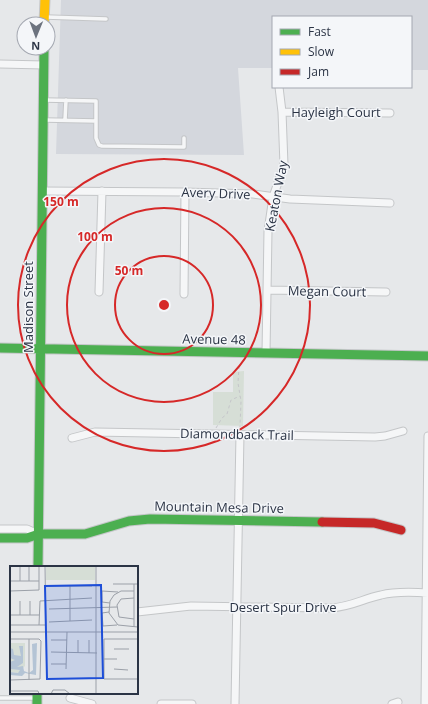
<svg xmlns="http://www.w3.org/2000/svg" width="428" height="704" viewBox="0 0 428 704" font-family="'Open Sans',sans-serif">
  <rect width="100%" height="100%" fill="#e6e8ea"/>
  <path fill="#d4d7dd" d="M61,0H428V70H411V17H273V68H238L244,155L56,154Z"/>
  <path fill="#d6ded6" d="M244,371L243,426L213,425V392H233V372Z"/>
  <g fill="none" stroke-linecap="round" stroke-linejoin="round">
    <g stroke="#c4c6c8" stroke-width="5.5">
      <path id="lane" d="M46,17L106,19
        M44,100L96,101V138L99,145L102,146L184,147V138
        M45,120L96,121
        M65,120L66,100
        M0,698H35"/>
    </g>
    <g stroke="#c4c6c8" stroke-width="9">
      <path id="street" d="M0,64L44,65
        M282,112L390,113
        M42,191L185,192L253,194L290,199L390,203
        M267,290L386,292
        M99,292L102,191
        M184,294L185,192
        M266,353L268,231L273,197L284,165L282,112L279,87
        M72,438L95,432L375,437L385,436L403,431
        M0,529H27L38,534
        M137,612L191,606L330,608C351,607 362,599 381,595C396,591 413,592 428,593
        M70,698L92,704
        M161,704H192
        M235,704L240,434
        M392,704L398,702
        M425,704L428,436"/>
    </g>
    <g stroke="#c4c6c8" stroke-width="11">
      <path id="fast" d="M0,348L428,356
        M0,538H27L39,534H85L129,521L150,519L322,522
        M38,567L44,48
        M37,693V704"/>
    </g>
    <g stroke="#c4c6c8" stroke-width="11">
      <path id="slow" d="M44,24L45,0"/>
    </g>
    <g stroke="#c4c6c8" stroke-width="11">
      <path id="jam" d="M322,522L374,523L401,530"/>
    </g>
    <path stroke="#c5c6ca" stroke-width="1" stroke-dasharray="3 3" stroke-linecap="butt" d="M239,366L238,383L241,401L240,427
      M216,428L222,418L227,414L231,400L240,396"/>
    <use href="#lane" stroke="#f5f6f7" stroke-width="3.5"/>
    <use href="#street" stroke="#f5f6f7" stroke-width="7"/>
    <use href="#fast" stroke="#4caf50" stroke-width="9"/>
    <use href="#slow" stroke="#ffc107" stroke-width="9"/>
    <use href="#jam" stroke="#c62828" stroke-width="9"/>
  </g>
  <g fill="none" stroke="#d62828" stroke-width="2">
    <circle cx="164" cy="305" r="49"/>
    <circle cx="164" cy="305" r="97"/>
    <circle cx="164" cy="305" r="146"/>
  </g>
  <g text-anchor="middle" stroke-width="3" stroke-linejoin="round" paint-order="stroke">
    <g font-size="13" fill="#2b3445" stroke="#f4f6f9">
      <text x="336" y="117">Hayleigh Court</text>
      <text transform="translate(216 193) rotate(2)" y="5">Avery Drive</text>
      <text transform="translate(276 196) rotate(-79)" y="5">Keaton Way</text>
      <text transform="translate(327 291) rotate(1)" y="5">Megan Court</text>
      <text transform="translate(28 307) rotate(-90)" y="5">Madison Street</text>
      <text transform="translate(214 339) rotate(1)" y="5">Avenue 48</text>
      <text transform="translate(237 434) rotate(1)" y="5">Diamondback Trail</text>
      <text transform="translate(219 507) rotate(1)" y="5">Mountain Mesa Drive</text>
      <text x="283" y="612">Desert Spur Drive</text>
    </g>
  </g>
  <g transform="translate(10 566)">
    <rect width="128" height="128" fill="#e6e8ea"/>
    <path d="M36,0H85V14H36ZM0,77H15V100L8,107L0,106Z" fill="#d6ded6"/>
    <path d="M27,77L26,109L15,107L12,110L0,109V106L8,107L10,104L1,103L0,96L5,94L0,92V82L3,83L4,89L11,90L9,80H13V97L7,101L13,100L14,105L19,107L23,104L22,78Z" fill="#b4c4d5"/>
    <path fill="none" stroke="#9ba0a8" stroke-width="1" d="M35,0L36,66M10,1V15M19,1V15M0,15H29M103,18H128M124,18V61M39,20H82M60,20V55M0,25L29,24V0M124,25H111L104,29L100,35L99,47L108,59L128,61M124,32L111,33L107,39L109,51L124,53M0,35V49M10,35V49M100,37L92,36V25L108,26M39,43L107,41M99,46L92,47L93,60L107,59M0,49H29M20,49V35M39,56L82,54M0,59H36M29,59L30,35L82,32M0,66H128M0,73H29L31,75L30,113L0,114M19,73V114M128,73H94V113H128M41,74H57M68,74V87M104,83H119M41,86L87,87M79,87V74M94,93H107M41,98H56M56,103L57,66M104,103L118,104M0,125H28L29,128M41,128L43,124H55L60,128M86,128V0M99,128H115"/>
    <path fill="#1d4ed8" fill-opacity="0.15" stroke="#1d4ed8" stroke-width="2" d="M91,19L93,112L37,113L35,20Z"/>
    <rect width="128" height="128" fill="none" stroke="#2b3445" stroke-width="2"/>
  </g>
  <circle cx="164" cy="305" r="6" fill="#d62828" stroke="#f4f6f9" stroke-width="2"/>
  <g font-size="12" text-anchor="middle" font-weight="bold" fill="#d62828" stroke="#f4f6f9" stroke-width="3" stroke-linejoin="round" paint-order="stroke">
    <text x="61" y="206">150 m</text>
    <text x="95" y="241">100 m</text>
    <text x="129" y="275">50 m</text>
  </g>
  <rect x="272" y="16" width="140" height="72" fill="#f4f6f9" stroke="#a4a8b1"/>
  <rect x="280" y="29" width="20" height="6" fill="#4caf50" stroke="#a4a8b1"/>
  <text x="308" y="36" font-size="12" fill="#2b3445">Fast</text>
  <rect x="280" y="49" width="20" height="6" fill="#ffc107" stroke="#a4a8b1"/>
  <text x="308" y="56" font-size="12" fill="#2b3445">Slow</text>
  <rect x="280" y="69" width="20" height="6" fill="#c62828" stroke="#a4a8b1"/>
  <text x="308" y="76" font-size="12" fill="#2b3445">Jam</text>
  <g transform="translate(36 36) rotate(181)"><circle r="19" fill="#f4f6f9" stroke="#a4a8b1"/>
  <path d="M0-3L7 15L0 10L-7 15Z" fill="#6c737f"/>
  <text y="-6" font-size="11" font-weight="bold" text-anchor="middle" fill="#2b3445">N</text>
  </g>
</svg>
